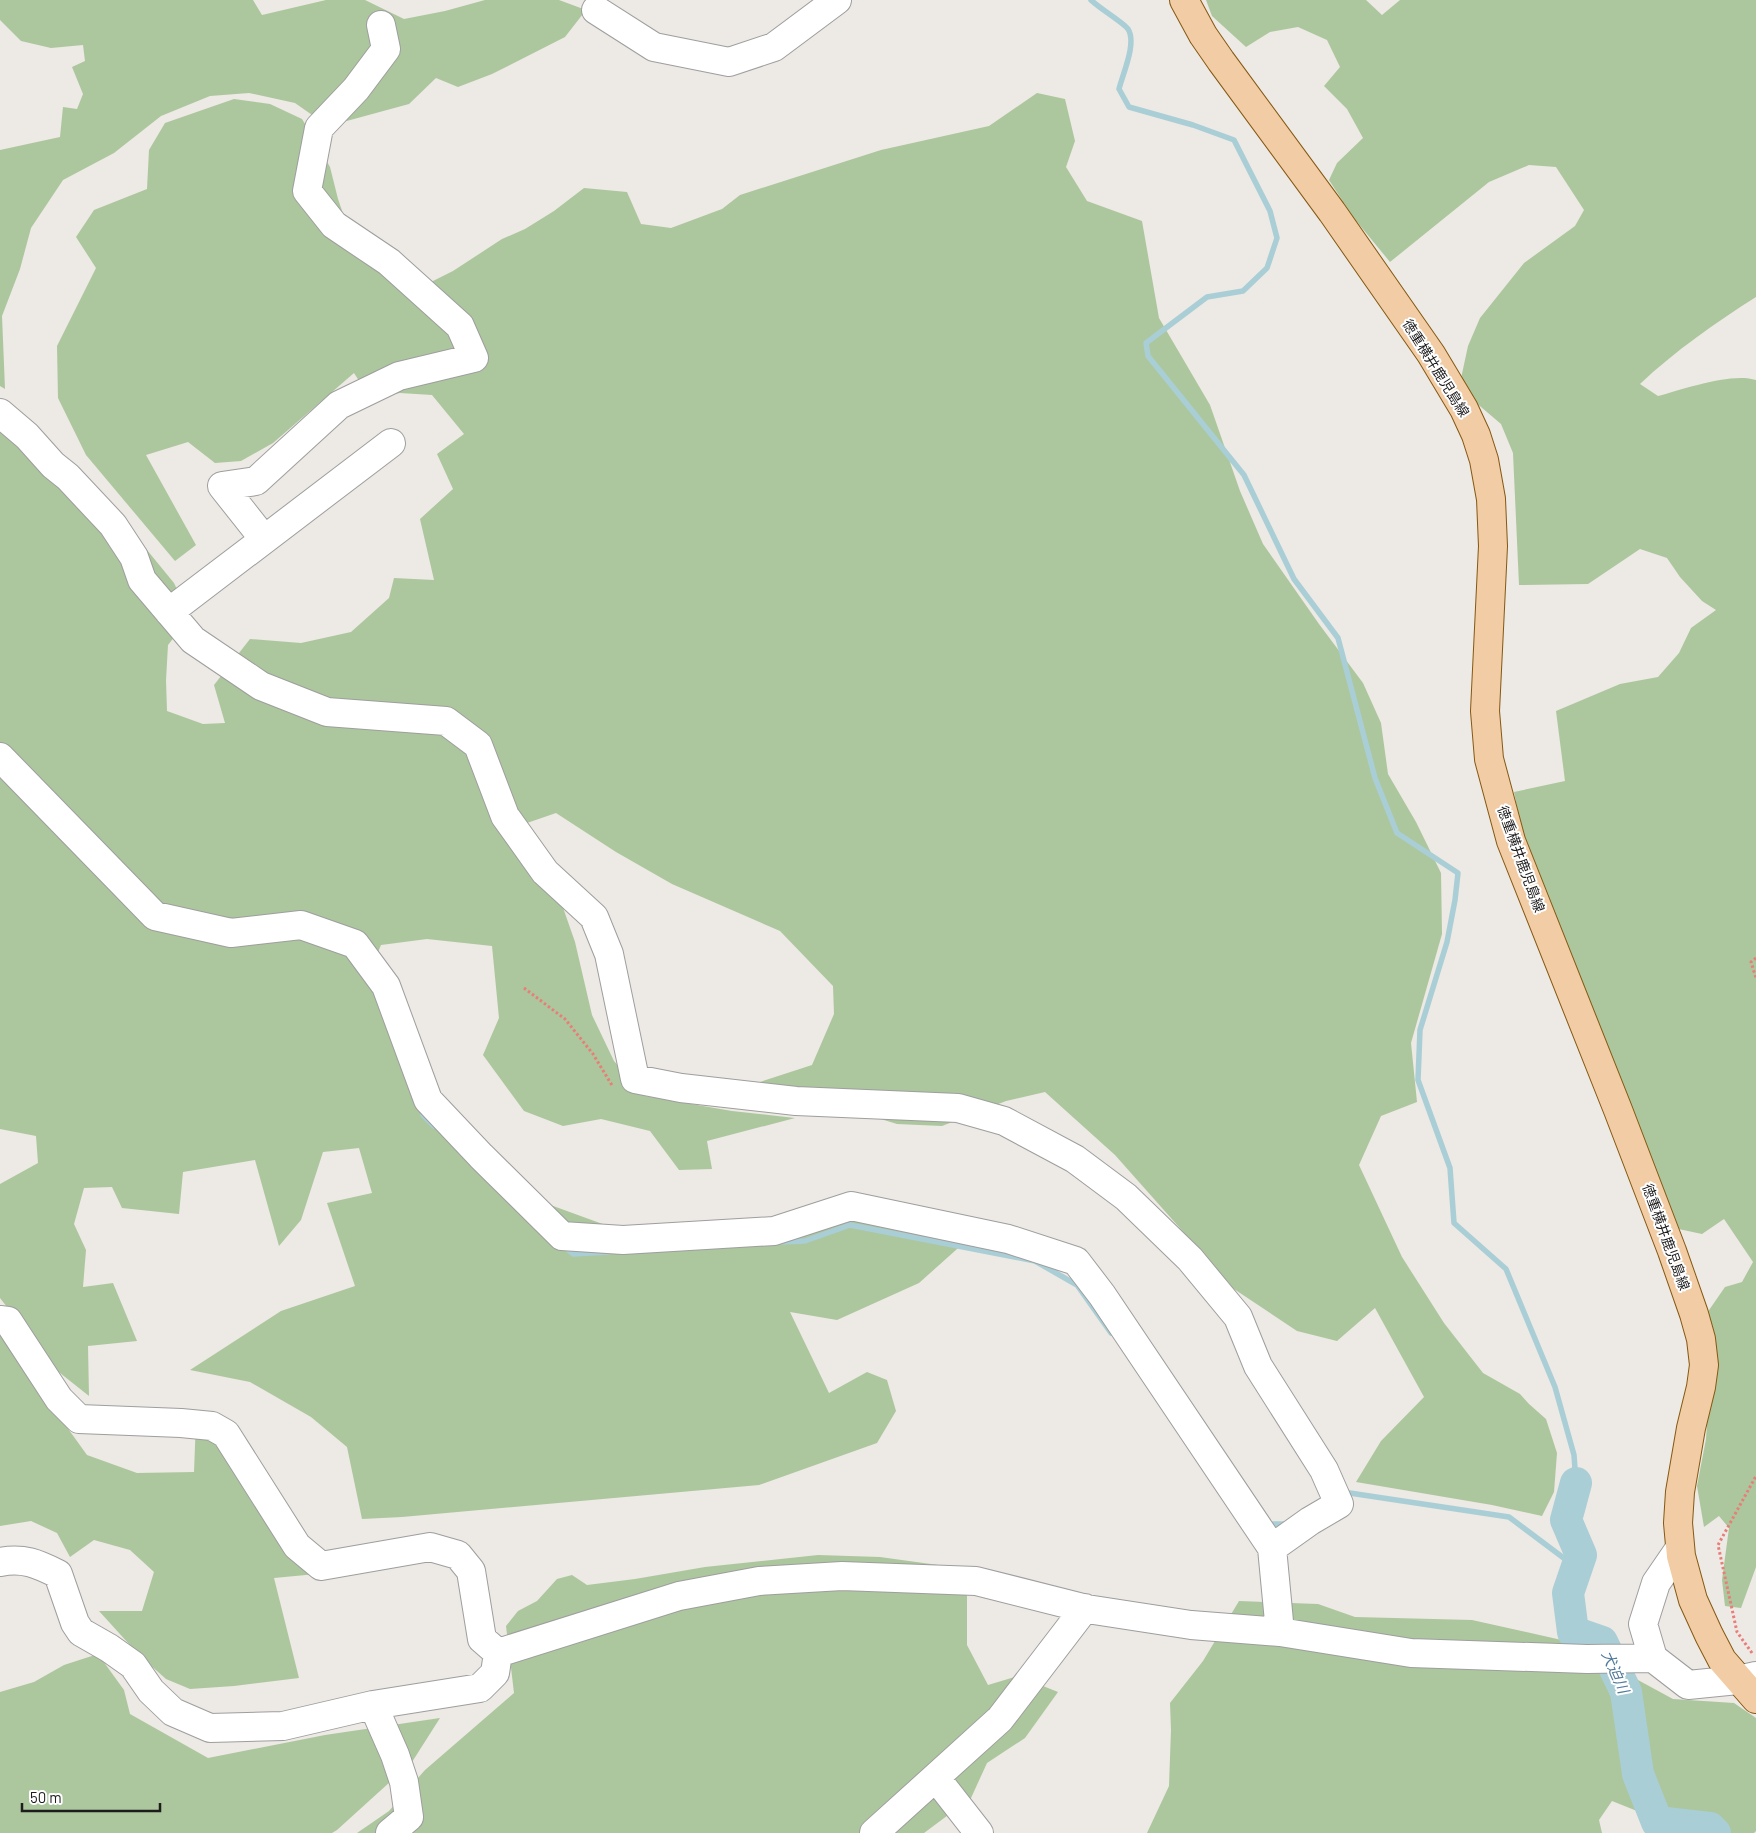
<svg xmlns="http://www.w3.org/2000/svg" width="1756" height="1833" viewBox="0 0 1756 1833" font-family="Barlow,'Noto Sans JP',sans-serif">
  <rect width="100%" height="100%" fill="#ede9e4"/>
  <path fill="#acc79d" d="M0,0H253L262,15L326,0H365L404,19L445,11L485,0H559L586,10L565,37L492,74L458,87L436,78L409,104L343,122L325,124L295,103L249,93L210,96L161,116L114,153L63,180L31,228L20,269L2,316L5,389L0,386V150L60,137L63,107L77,109L83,94L72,67L85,61L83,45L51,48L21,41L0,20Z
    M1206,0H1366L1382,15L1400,0H1756V297C1715,323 1675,351 1640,384L1658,396C1684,389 1732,372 1756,380V1567L1741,1608L1725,1606L1722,1580L1729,1528L1719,1516L1704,1527L1697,1486L1706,1439L1712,1351L1707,1313L1725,1287L1742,1282L1753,1262L1724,1219L1702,1234L1674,1228L1597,1019L1582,991L1522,834L1514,792L1565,781L1556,711L1620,684L1658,677L1679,653L1691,628L1716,610L1702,601L1680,577L1667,558L1640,549L1588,584L1519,585L1513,453L1501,424L1474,401L1460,383L1468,346L1480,318L1524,263L1575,226L1584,210L1556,167L1529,165L1489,182L1390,262L1353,217L1329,180L1337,163L1363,138L1347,109L1324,86L1340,67L1327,40L1298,27L1270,32L1246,47L1212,16Z
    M1037,93L1065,99L1075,141L1066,167L1087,201L1142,221L1159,318L1210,405L1240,491L1263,544L1319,624L1363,683L1381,723L1388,774L1416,822L1441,873L1442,934L1411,1043L1417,1102L1381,1116L1359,1165L1402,1257L1444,1323L1483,1373L1520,1394L1529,1404L1546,1419L1557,1453L1554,1492L1542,1516L1492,1505L1356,1482L1381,1441L1424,1397L1375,1308L1337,1341L1297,1331L1234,1289L1115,1155L1045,1092L1006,1101L942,1126L897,1124L760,1082L812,1065L834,1014L833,986L780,931L672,884L616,852L556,813L527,823L514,847L560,899L575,942L592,1015L614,1061L645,1096L732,1111L795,1118L707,1141L712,1169L679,1170L650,1131L601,1119L563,1126L524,1111L483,1055L499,1018L492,946L427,939L381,945L371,969L473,1156L534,1199L619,1230L903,1214L966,1241L919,1283L837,1320L790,1312L829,1393L867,1372L887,1380L896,1411L877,1443L759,1485L402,1517L362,1519L347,1447L311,1417L250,1382L190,1370L281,1311L355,1286L327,1203L372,1193L359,1148L323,1152L301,1220L279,1246L255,1160L183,1172L179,1214L122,1208L112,1187L84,1188L74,1224L86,1250L83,1287L113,1283L137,1341L88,1346L89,1396L55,1369L0,1298V1184L38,1163L36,1136L0,1129V400L84,473L174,583L190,617L168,645L166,680L167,711L203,724L225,723L214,685L250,639L301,643L351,632L389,598L394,578L434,580L420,519L453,489L437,454L464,434L432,395L400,393L373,398L363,387L354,373L273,443L241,461L215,463L188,442L146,455L196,545L175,561L86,455L58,398L57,346L96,268L76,237L94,210L147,189L149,150L165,123L234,99L270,104L302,119L310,132L330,167L338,199L357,254L419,288L453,271L502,239L525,229L554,211L584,188L627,192L641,224L671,228L722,209L740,195L881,150L989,126Z
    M0,1320L56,1412L87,1455L137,1473L194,1472L196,1420L308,1548L348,1571L274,1578L299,1678L234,1686L190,1689L166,1679L139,1655L99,1611H142L154,1572L130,1550L94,1540L70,1557L57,1533L31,1521L0,1526Z
    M818,1555L880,1557L967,1569V1645L988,1685L1018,1676L1058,1692L1025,1738L987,1763L971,1798L924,1833H357L389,1811L425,1770L514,1693L506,1626L518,1611L537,1601L557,1579L572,1575L587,1585L635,1579L705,1567Z
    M1239,1601L1318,1604L1355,1617L1472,1620L1566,1641L1673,1699L1734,1703L1756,1718V1831L1754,1833H1692L1612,1801L1599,1820L1602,1833H1147L1169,1786L1171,1730L1170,1703L1203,1661Z
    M98,1654L124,1690L130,1714L208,1758L325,1735L440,1718L412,1762L337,1830L332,1833H0V1692L34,1682L64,1665Z"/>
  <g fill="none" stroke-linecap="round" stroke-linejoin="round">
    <path stroke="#a9ced6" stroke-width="5.5" d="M1091,0C1099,8 1124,23 1128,29C1137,43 1123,73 1119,89L1129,107L1193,125L1234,140L1270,211L1277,238L1267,268L1243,291L1207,297L1146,343L1148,356L1244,475L1294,579L1338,638L1375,778L1397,833L1458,873L1455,900L1447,942L1420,1030L1418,1080L1450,1168L1454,1223L1506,1269L1555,1387L1574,1455L1576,1483
      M423,1115L434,1126
      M780,1242L805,1241L850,1225L1035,1261L1077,1285L1111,1333
      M564,1246L573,1254L608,1252
      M1343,1492L1509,1517L1577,1568
      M1266,1524H1285L1289,1522"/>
    <path stroke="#a9ced6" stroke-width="32" d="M1576,1483L1566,1520L1581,1555L1568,1593L1573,1632L1602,1642L1626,1692L1638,1774L1657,1822L1710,1828L1715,1833"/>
    <g stroke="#9e9e9e" stroke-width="30">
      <path id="minor" d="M596,10L654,47L729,62L774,47L837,0
        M0,413L27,436L53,465L68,477L113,525L134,557L142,580L193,640L261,686L327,712L446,721L478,745L505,816L545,872L594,917L609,954L635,1079L681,1088L796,1101L958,1108L1004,1121L1075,1159L1126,1197L1190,1259L1238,1317L1258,1366L1324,1470L1339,1504L1310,1521L1272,1548L1280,1632
        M264,539L222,486L256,481L339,405L399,376L474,358L460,326L389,262L334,225L307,191L319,128L356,89L386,49L381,25
        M169,612L391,443
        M0,757L155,916L231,933L301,925L355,944L386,986L428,1100L481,1156L562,1236L623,1240L774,1231L851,1206L1008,1239L1076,1261L1102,1295L1272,1548
        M0,1320L8,1321L59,1399L79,1419L181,1423L212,1426L226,1434L297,1546L321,1566L430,1547L458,1555L471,1571L482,1639L498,1653
        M0,1562C23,1557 38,1564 58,1574L75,1623L81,1632L109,1648L133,1665L151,1691L173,1712L210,1728L283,1726L373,1705L480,1688L495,1673L498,1653L679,1596L759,1581L842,1576L976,1581L1087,1609L1191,1625L1280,1632L1411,1653L1587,1659L1653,1658L1688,1685L1738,1680L1756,1676
        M1653,1658L1643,1624L1656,1583L1680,1548
        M373,1705L395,1755L404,1782L409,1817L390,1833
        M936,1778L979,1833
        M874,1833L1000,1719L1085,1608"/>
    </g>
    <g stroke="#855811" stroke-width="30">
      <path id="major" d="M1184,0L1203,35L1221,61L1332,212L1431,354L1464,409L1476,435L1484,460L1491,499L1493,546L1485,711L1489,759L1511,841L1618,1110L1672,1251L1694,1314L1701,1339L1704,1365L1701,1387L1691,1428L1680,1492L1678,1523L1681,1556L1693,1600L1709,1635L1722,1660L1756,1699"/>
    </g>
    <path stroke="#e97d78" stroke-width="3" stroke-dasharray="2.5 2.5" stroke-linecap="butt" d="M1756,958L1751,962L1756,978
      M524,988L565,1019L593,1054L613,1087
      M1752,1653L1737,1632L1718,1545L1756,1476"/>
    <use href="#minor" stroke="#fff" stroke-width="28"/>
    <use href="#major" stroke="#f1cca5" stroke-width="28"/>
  </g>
  <g text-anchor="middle" stroke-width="4" stroke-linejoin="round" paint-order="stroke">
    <g font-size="14" fill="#1d1d1d" stroke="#fff">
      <text transform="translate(1436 368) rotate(58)" y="5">徳重横井鹿児島線</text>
      <text transform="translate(1521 859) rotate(70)" y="5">徳重横井鹿児島線</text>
      <text transform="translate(1666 1237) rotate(70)" y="5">徳重横井鹿児島線</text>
    </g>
    <g font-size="15" font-style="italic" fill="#517a9a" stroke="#fff">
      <text transform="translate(1615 1672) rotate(66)" y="5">犬迫川</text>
    </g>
  </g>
  <path d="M22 1803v8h138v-8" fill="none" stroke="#1d1d1d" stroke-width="2.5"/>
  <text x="30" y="1803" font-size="15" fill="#1d1d1d" stroke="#ffffff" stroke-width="4" paint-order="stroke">50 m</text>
</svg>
